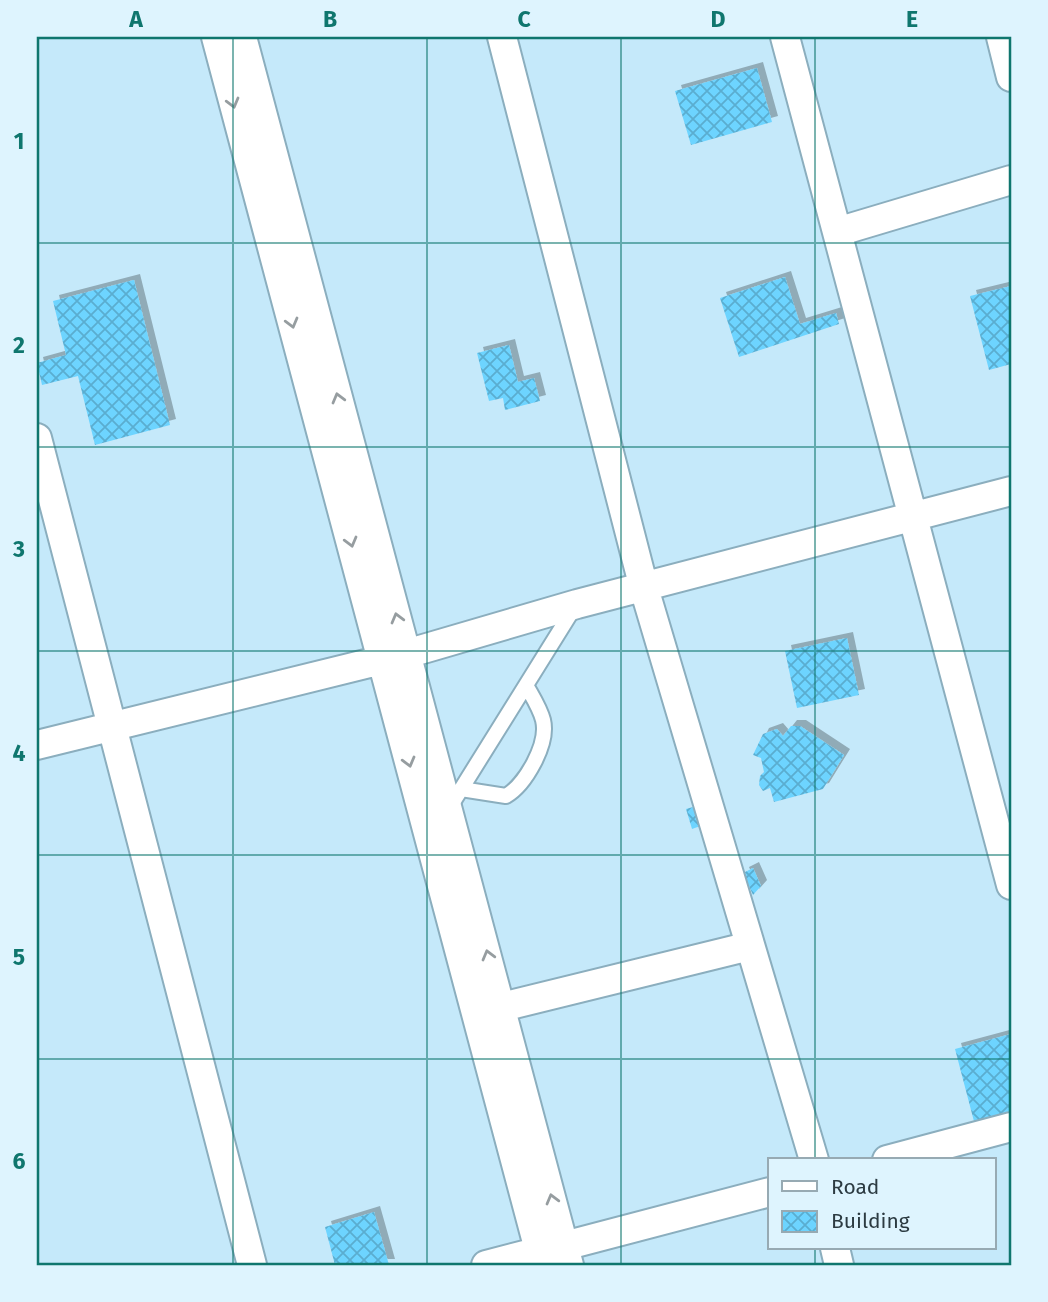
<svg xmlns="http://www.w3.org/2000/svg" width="1048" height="1302" viewBox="0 0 1048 1302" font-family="'Fira Sans',sans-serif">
  <defs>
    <pattern id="building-cross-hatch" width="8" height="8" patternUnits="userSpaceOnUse" patternTransform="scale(1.75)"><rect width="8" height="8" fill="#6dd4ff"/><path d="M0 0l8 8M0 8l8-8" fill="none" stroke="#5aadd0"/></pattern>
    <filter id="shadow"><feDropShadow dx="6" dy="-6" stdDeviation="0" flood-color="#0004"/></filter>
  </defs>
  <rect width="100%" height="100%" fill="#c5e9fa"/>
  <path fill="url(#building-cross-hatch)" filter="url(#shadow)" d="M757,68L772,122L691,145L675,91Z
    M785,277L800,324L836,313L839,324L739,357L720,298Z
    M134,280L170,425L95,445L78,376L42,385L37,363L66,355L53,301Z
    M1011,286V364L989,370L970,296Z
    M509,345L518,382L534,378L540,401L505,410L503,398L489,401L477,353Z
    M847,638L859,695L797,708L785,651Z
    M791,726H800L844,755L823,789L774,802L770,788L763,791L759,785L760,776L764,772L761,758L753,755L763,734L777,729L783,736Z
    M700,805L706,824L692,829L686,809Z
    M753,868L761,886L753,895L743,873Z
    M1011,1034V1119L976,1129L955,1049Z
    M374,1212L389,1265H335L325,1227Z"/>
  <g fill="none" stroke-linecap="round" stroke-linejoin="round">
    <g stroke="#8baebe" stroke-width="18">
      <path id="service" d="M461,789L506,796C525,785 549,744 543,720C540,708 532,696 526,685
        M450,807L574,608"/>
    </g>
    <g stroke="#8baebe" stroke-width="32">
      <path id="minor" d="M216,37L543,1265
        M242,37L569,1265
        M502,37L644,588L814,1160
        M785,37L1011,885
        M1001,37L1011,77
        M837,232L1011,180
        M37,438L252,1265
        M37,745L406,654L577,604L1011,491
        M502,1007L750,946
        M887,1160L1011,1127
        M564,1246L770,1192
        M835,1248L839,1265
        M486,1265L540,1251"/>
    </g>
    <use href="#service" stroke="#fff" stroke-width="14"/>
    <use href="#minor" stroke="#fff" stroke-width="28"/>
  </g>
  <defs><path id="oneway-chevron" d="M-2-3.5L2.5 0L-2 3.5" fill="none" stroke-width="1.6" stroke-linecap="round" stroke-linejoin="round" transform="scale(1.75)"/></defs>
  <g stroke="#969da0">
    <use href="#oneway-chevron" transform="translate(233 103) rotate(75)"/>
    <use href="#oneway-chevron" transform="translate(292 323) rotate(75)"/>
    <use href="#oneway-chevron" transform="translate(338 398) rotate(-105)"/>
    <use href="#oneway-chevron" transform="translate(351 542) rotate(75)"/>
    <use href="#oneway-chevron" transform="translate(397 618) rotate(-105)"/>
    <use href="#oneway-chevron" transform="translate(409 762) rotate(75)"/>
    <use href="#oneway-chevron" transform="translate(488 955) rotate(-105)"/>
    <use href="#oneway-chevron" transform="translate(552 1199) rotate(-105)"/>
  </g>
  <path fill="none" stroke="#0f766e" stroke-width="2" stroke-opacity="0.55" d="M233,37V1265M427,37V1265M621,37V1265M815,37V1160M37,243H1011M37,447H1011M37,651H1011M37,855H1011M37,1059H1011M815,1248V1265"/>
  <rect width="1048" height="1302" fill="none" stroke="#def4fe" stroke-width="77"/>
  <rect x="768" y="1158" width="228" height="91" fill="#def4fe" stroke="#97aab3" stroke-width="2"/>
  <rect x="782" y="1181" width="35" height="10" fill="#ffffff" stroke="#97aab3" stroke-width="2"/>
  <text x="831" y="1194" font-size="21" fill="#2c3b42">Road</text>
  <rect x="782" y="1211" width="35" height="21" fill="url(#building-cross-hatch)" stroke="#97aab3" stroke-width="2"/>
  <text x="831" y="1228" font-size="21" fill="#2c3b42">Building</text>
  <rect x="38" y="38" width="972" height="1226" fill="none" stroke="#0f766e" stroke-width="2.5"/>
  <g font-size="23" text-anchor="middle" font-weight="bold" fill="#0f766e">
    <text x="136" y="27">A</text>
    <text x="330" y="27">B</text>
    <text x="524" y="27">C</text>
    <text x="718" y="27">D</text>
    <text x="912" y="27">E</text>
    <text x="19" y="149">1</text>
    <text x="19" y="353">2</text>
    <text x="19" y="557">3</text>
    <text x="19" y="761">4</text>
    <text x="19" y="965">5</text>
    <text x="19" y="1169">6</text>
  </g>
</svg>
